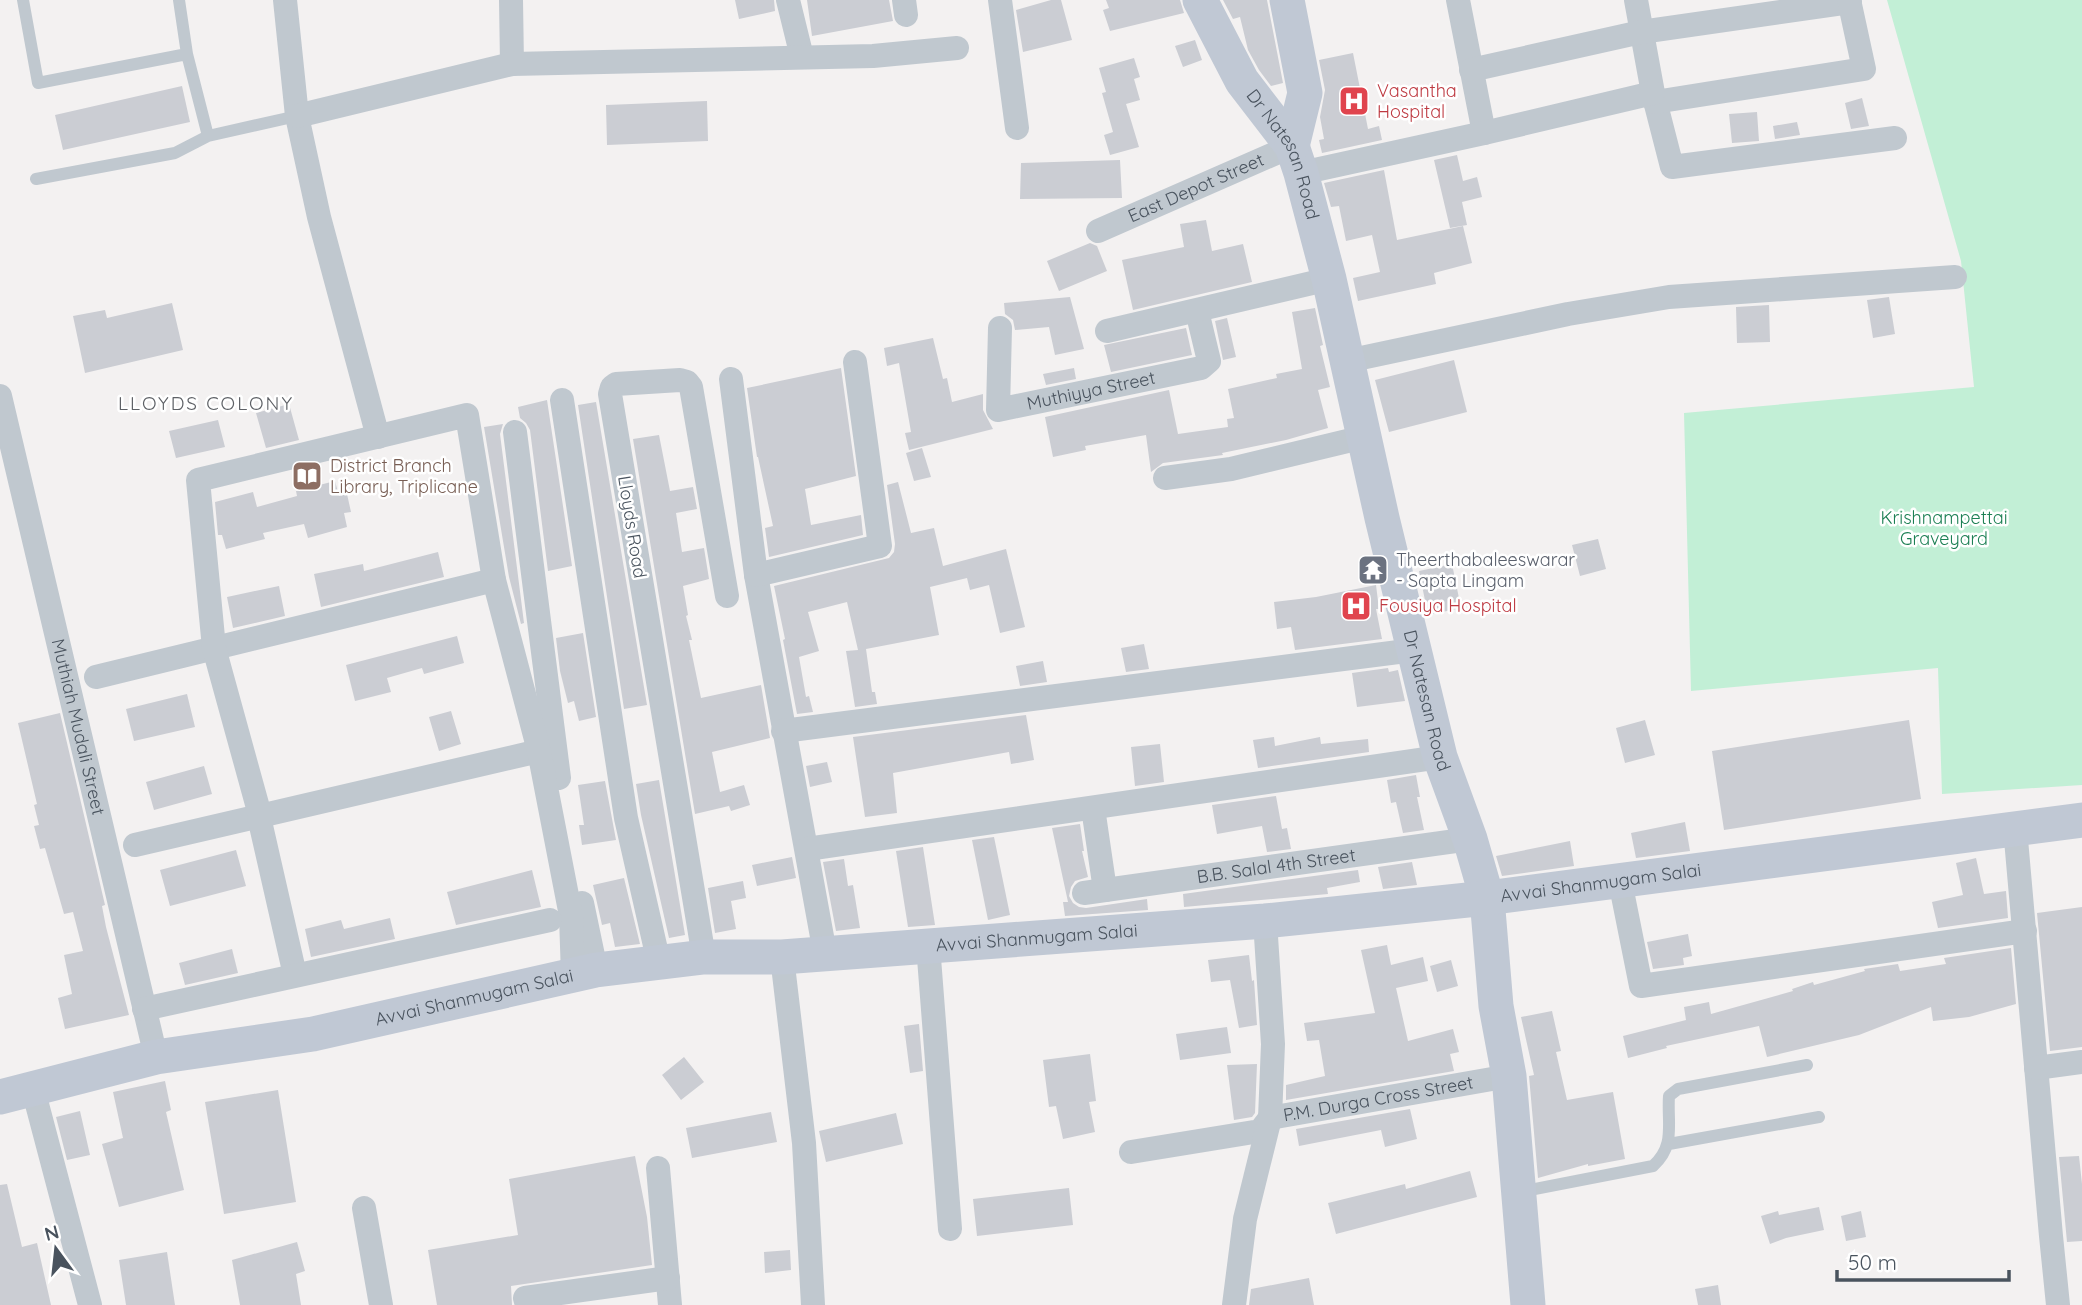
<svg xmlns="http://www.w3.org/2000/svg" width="2082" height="1305" viewBox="0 0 2082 1305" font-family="Quicksand,sans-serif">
  <rect width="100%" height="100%" fill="#f3f1f1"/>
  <path fill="#c2efd6" d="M1887,0H2082V785L1942,794L1938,668L1691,691L1684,413L1974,387L1961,261Z"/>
  <path fill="#cbcdd3" d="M735,0H774L775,11L739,19Z
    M807,0H889L893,21L812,36Z
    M1051,0H1061L1072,40L1023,52L1016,10Z
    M1106,0H1180L1184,13L1110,31L1103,10L1109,8Z
    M1223,0H1267L1283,83L1271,86L1259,70L1248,50L1240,17L1233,19Z
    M1195,40L1202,60L1183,67L1175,46Z
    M1353,53L1368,129L1379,126L1382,140L1322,153L1319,140L1324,139L1320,117L1325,90L1319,60Z
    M1134,58L1140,77L1134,79L1140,100L1126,104L1139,147L1110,155L1104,135L1113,132L1102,93L1106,92L1099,68Z
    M182,86L190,122L63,150L55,115Z
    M1862,98L1869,126L1851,129L1845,103Z
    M707,101L708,141L607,145L606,105Z
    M1757,112L1759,141L1732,143L1729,114Z
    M1797,122L1800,135L1775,139L1773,126Z
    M1457,155L1463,181L1477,177L1482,197L1462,202L1467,225L1450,228L1434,160Z
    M1120,160L1122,198L1020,199L1021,163Z
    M1384,170L1397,240L1463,226L1472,263L1434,273L1436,284L1358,301L1353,278L1380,272L1372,235L1346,241L1339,206L1331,207L1324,183Z
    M1206,220L1212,251L1243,244L1252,282L1133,310L1122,260L1184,247L1180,224Z
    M1090,243L1097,246L1107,271L1059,291L1047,261Z
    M1070,297L1084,349L1055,355L1049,327L1015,330L1013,320L1005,314L1004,303Z
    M1889,297L1895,334L1873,338L1867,300Z
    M172,303L183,350L85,373L73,316L105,310L107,318Z
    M1769,305L1770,342L1737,343L1736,307Z
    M1315,308L1323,345L1320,346L1330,387L1318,390L1328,428L1286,440L1222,453L1223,455L1163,463L1151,472L1146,435L1085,446L1086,450L1053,457L1045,417L1169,390L1178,434L1228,427L1227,419L1234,418L1228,389L1277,378L1276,374L1302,369L1292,312Z
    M1227,318L1236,357L1223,360L1215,321Z
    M1186,328L1192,355L1111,372L1104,345Z
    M933,338L943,379L947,378L952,402L983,394V410L993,429L909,450L905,433L911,432L899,363L887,366L884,348Z
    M1454,360L1467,412L1389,432L1375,380Z
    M841,368L856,476L805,489L811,525L861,515L863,535L769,557L765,528L773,526L758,457H757L747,388Z
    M1074,368L1076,379L1046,385L1043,374Z
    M547,400L572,566L548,571L530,430L526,423L520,418L518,407Z
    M596,402L647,705L624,709L578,405Z
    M289,404L299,440L266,448L256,413Z
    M218,420L225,447L176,458L169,431Z
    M503,424L500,434L524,623L521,624L509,577L484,427Z
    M659,435L670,491L693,487L697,509L676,513L682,552L704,548L709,579L683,586L688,615L686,616L692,640H689L701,698L761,685L770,738L712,752L720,792L744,785L750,805L731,811L729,806L695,814L633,439Z
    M922,448L931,477L914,481L906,453Z
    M335,481L339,496L347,494L351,512L344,513L347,527L308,538L304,524L263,533L265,539L226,549L222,535H218L215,502L253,492L257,507L297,496L296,491Z
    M898,482L911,533L934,528L943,566L1006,549L1025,627L1000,633L989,585L970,590L967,578L930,587L939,635L866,649L872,692H875L877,704L855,707L846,651L858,650L847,602L808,612L819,651L799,657L806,697L809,696L813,712L797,714L783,640L785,639L774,586L889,558L894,552L895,544L887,485Z
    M1598,539L1606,569L1580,576L1572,545Z
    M438,552L444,577L321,607L314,574L363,564L364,571Z
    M1452,564L1461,608L1428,615L1419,571Z
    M1376,585L1379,609H1376L1382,639L1295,650L1291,627L1277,629L1274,602L1316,597Z
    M279,586L285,616L233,628L227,597Z
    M583,633L596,717L579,721L574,701L568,703L560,671L556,638Z
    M457,636L464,663L424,674L422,668L387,678L391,692L355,701L346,665Z
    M1144,644L1149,669L1126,672L1121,648Z
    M1043,661L1047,682L1020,686L1016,666Z
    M1388,668L1389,672L1398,670L1405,701L1357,707L1352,673Z
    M187,694L195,727L134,741L126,709Z
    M451,711L461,744L439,751L429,717Z
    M60,713L105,905L102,906L106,927L129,1015L65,1029L58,998L72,994L64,955L83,951L73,912L64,914L45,848L40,849L34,826L39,825L34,805L37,804L18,723Z
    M1026,715L1034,760L1011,764L1009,752L893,773L897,813L865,817L853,737Z
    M1645,720L1655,755L1625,763L1616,728Z
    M1909,720L1921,799L1724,830L1712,751Z
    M1274,737L1275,746L1320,737L1321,744L1368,739L1369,752L1258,768L1253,740Z
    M1160,744L1164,782L1135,786L1131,747Z
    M827,762L832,782L810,787L806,766Z
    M204,766L212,794L154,810L146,782Z
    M1416,775L1420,797H1417L1424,830L1403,833L1396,802L1391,803L1387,780Z
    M659,780L685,935L669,938L641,815L636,784Z
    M605,781L616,840L582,845L579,825H584L578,785Z
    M1276,796L1282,829L1287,828L1291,849L1267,852L1262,826L1217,834L1212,805Z
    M1685,822L1690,851L1636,858L1631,833Z
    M1080,824L1084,851H1082L1088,877L1075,881L1071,887L1069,896L1073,903L1079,907L1086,908L1147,899L1148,910L1065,916L1063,902H1068L1052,828Z
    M994,837L1010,915L988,920L972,840Z
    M1570,841L1574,866L1502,876L1496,856Z
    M923,847L935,925L908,927L896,851Z
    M236,850L246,886L170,906L160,870Z
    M792,857L796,878L757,886L752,865Z
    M1976,858L1984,894L2006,891L2008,918L1938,928L1932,902L1963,895L1956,863Z
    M844,859L848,886L853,885L860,928L836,931L823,862Z
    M1412,862L1417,885L1383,889L1378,867Z
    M532,870L541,907L456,925L447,892Z
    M1358,870L1360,882L1327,888L1328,894L1184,907L1183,894Z
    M624,878L640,944L615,947L610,923L602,925L593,885Z
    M743,881L746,898L731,901L736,929L715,933L708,888Z
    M2082,907V1047L2050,1051L2037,913Z
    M390,918L395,939L311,957L305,929L341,920L344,929Z
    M1688,934L1692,956L1683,958L1684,965L1653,969L1647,942Z
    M1387,945L1391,965L1423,957L1428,981L1396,988L1408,1041L1453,1029L1459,1052L1450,1054L1454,1071L1286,1100V1085L1325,1076L1319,1040L1307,1041L1304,1023L1375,1013L1361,950Z
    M2011,948L2016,1004L1969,1017L1933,1021L1931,1007L1859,1035L1767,1057L1759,1026L1666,1046L1667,1048L1628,1058L1623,1036L1686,1020L1684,1007L1709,1002L1711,1014L1793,991L1792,989L1813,982L1814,985L1865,971L1864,969L1898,964L1900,971L1946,964L1944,958Z
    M232,949L238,973L185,985L179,963Z
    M1249,955L1252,981L1254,980L1257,1025L1239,1028L1230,980L1211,982L1208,960Z
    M1451,960L1458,986L1437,992L1430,966Z
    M1552,1011L1561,1051L1556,1052L1567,1100L1613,1092L1625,1159L1588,1166V1164L1538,1178L1529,1076L1534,1075L1521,1017Z
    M919,1024L923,1071L910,1073L904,1026Z
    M1227,1027L1231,1053L1180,1060L1176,1034Z
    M1090,1054L1096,1101L1089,1102L1095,1132L1063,1139L1056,1106L1049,1107L1043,1060Z
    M684,1057L704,1082L681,1100L662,1075Z
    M1257,1064L1255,1113L1252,1117L1234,1120L1227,1065Z
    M165,1081L171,1110L166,1112L184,1190L119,1207L102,1144L123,1138L113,1092Z
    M278,1090L296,1202L224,1214L205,1102Z
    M1410,1109L1417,1139L1385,1147L1381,1130L1299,1146L1296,1129Z
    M80,1111L90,1155L67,1160L56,1117Z
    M771,1112L777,1142L692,1158L686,1128Z
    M896,1113L903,1144L826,1162L819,1131Z
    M635,1156L647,1217L652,1265L511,1286L512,1305H437L428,1250L518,1235L509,1179Z
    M2079,1156L2082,1184V1241L2067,1242L2059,1157Z
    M1470,1171L1477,1197L1336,1234L1328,1203L1405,1184L1406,1189Z
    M7,1184L22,1247L37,1243L51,1305H0V1185Z
    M1069,1188L1073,1225L977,1236L973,1199Z
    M1819,1207L1824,1230L1786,1238L1770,1244L1761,1216L1778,1211L1779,1215Z
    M1861,1211L1866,1237L1846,1241L1841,1216Z
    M297,1242L305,1271L296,1274L301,1305H240L232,1260Z
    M790,1250L791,1270L765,1273L764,1252Z
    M167,1252L175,1305H126L119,1260Z
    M1309,1278L1314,1305H1249L1251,1289Z
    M1718,1285L1721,1305H1698L1695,1289Z"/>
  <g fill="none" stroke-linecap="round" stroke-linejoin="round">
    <path stroke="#c0c8cf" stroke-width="12" d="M23,0L38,83L187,54
      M179,0L187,54L208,136
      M36,179L175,153L208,136L297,116
      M1669,1144L1819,1117
      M1519,1192L1653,1166C1676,1145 1667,1124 1669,1096L1678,1089L1807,1065"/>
    <g stroke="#c0c8cf" stroke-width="24">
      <path d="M285,0L297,116L319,217L378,437"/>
      <path d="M511,0L512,64"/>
      <path d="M788,0L802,57"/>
      <path d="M904,0L906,15"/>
      <path d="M1000,0L1017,128"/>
      <path d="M1458,0L1484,133"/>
      <path d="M1636,0L1653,93L1672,167L1895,138"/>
      <path d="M1471,70L1641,32L1850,2"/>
      <path d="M1655,102L1864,69L1849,0"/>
      <path d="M297,116L512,64L873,56L957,48"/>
      <path d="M1301,173L1484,133L1653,93"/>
      <path id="s1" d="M1098,231L1292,146"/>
      <path id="s2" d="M1000,328L998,410L1201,368L1209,361L1197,311"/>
      <path d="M1107,331L1329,279"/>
      <path d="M1347,361L1568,314L1669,297L1955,277"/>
      <path d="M731,379L756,575L825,953"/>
      <path id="s3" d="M0,396L156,1057"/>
      <path d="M562,400L626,818L659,963"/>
      <path d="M515,432L559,778"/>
      <path d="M1165,478L1231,469L1364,437"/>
      <path d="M756,575L880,546L855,362"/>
      <path d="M96,677L494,580"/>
      <path d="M783,731L1414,650"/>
      <path d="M1093,808L1105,890"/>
      <path d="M2015,828L2051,1236L2058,1305"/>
      <path d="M135,845L539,751"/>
      <path d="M807,849L1440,757"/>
      <path d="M1620,881L1641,986L2025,931"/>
      <path id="s4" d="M1084,893L1470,839"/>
      <path d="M582,903L596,970"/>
      <path d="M928,945L950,1229"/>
      <path d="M704,957L610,394L612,387L616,384L680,380L687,382L691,387L727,596"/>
      <path d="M782,957L804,1143L813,1305"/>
      <path d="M295,975L259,817L260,815L214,648L198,480L467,415L494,580L539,751L571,916L573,976"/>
      <path d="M144,1009L550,920"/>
      <path d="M2036,1068L2082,1062"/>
      <path d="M33,1089L90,1305"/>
      <path id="s5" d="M1131,1152L1260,1131L1270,1118L1509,1076"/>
      <path d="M658,1168L670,1305"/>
      <path d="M364,1208L381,1305"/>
      <path d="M527,1305L525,1298L668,1278"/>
      <path d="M1234,1305L1245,1219L1270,1118L1273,1044L1265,921"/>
    </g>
    <g stroke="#c0c8d4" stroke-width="35">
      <path id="s6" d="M1200,0L1242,81L1292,146L1301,173L1329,279L1382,518L1440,757L1470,839L1487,898L1496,1006L1509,1076L1528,1305"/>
      <path d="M1287,0L1305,93L1292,146"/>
      <path id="s7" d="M0,1097L156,1057L313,1034L596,970L704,957H782L1265,921L1487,898L2082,820"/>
    </g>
  </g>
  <defs>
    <g id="hospital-square" transform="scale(1.575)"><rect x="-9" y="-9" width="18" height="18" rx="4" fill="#e0444e" stroke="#fff"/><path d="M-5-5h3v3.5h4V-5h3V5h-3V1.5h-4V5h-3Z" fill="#fff"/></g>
    <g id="library-square" transform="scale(1.575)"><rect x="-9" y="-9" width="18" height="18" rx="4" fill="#8d6e63" stroke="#fff"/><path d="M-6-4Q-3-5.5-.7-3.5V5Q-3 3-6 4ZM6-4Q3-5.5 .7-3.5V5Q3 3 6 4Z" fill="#fff"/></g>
    <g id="temple-square" transform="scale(1.575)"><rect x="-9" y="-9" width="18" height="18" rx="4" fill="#6b7280" stroke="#fff"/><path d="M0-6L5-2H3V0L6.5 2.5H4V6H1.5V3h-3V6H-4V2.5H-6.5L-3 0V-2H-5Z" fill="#fff"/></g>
  </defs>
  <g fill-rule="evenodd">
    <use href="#hospital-square" x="1354" y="101"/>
    <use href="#library-square" x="307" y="476"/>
    <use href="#temple-square" x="1373" y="570"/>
    <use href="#hospital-square" x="1356" y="606"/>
  </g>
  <g text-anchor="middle" stroke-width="5" stroke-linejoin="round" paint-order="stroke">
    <g font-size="18" fill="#be3a42" stroke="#fff" text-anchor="start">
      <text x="1377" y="97">Vasantha<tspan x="1377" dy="21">Hospital</tspan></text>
      <text x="1379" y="612">Fousiya Hospital</text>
    </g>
    <g font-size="18" fill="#49535e" stroke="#fff">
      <text dy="6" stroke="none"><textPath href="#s6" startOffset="177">Dr Natesan Road</textPath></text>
      <text dy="6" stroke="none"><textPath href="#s1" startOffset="107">East Depot Street</textPath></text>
      <text dy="6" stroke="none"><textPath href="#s2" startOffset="177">Muthiyya Street</textPath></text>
      <text transform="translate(632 527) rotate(81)" y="6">Lloyds Road</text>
      <text dy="6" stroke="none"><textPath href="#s6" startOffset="744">Dr Natesan Road</textPath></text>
      <text dy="6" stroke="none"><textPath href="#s3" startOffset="340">Muthiah Mudali Street</textPath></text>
      <text dy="6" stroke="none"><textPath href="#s4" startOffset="194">B.B. Salal 4th Street</textPath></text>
      <text dy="6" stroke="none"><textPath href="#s7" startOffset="1619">Avvai Shanmugam Salai</textPath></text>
      <text dy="6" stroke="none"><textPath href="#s7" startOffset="1052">Avvai Shanmugam Salai</textPath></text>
      <text dy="6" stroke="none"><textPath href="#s7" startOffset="485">Avvai Shanmugam Salai</textPath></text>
      <text dy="6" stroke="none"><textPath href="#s5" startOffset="257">P.M. Durga Cross Street</textPath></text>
    </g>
    <g font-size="18" fill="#785e54" stroke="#fff" text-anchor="start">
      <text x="330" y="472">District Branch<tspan x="330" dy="21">Library, Triplicane</tspan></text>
    </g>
    <g font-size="18" fill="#1b7f53" stroke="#fff">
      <text x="1944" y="524">Krishnampettai<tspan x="1944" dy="21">Graveyard</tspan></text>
    </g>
    <g font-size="18" fill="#5b616d" stroke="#fff" text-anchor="start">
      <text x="1396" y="566">Theerthabaleeswarar<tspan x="1396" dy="21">- Sapta Lingam</tspan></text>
    </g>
    <g font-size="19" letter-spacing="2" fill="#5e6166" stroke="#fff">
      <text x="206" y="410">LLOYDS COLONY</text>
    </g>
  </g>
  <g transform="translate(56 1249) rotate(345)" stroke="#ffffff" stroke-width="5" paint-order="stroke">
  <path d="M0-5L12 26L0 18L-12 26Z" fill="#49535e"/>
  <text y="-10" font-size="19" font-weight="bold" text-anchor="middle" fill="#49535e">N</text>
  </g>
  <path d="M1837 1270v10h172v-10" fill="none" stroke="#49535e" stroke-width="3.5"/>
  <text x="1848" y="1270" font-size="21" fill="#49535e" stroke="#ffffff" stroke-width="5" paint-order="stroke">50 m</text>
</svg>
